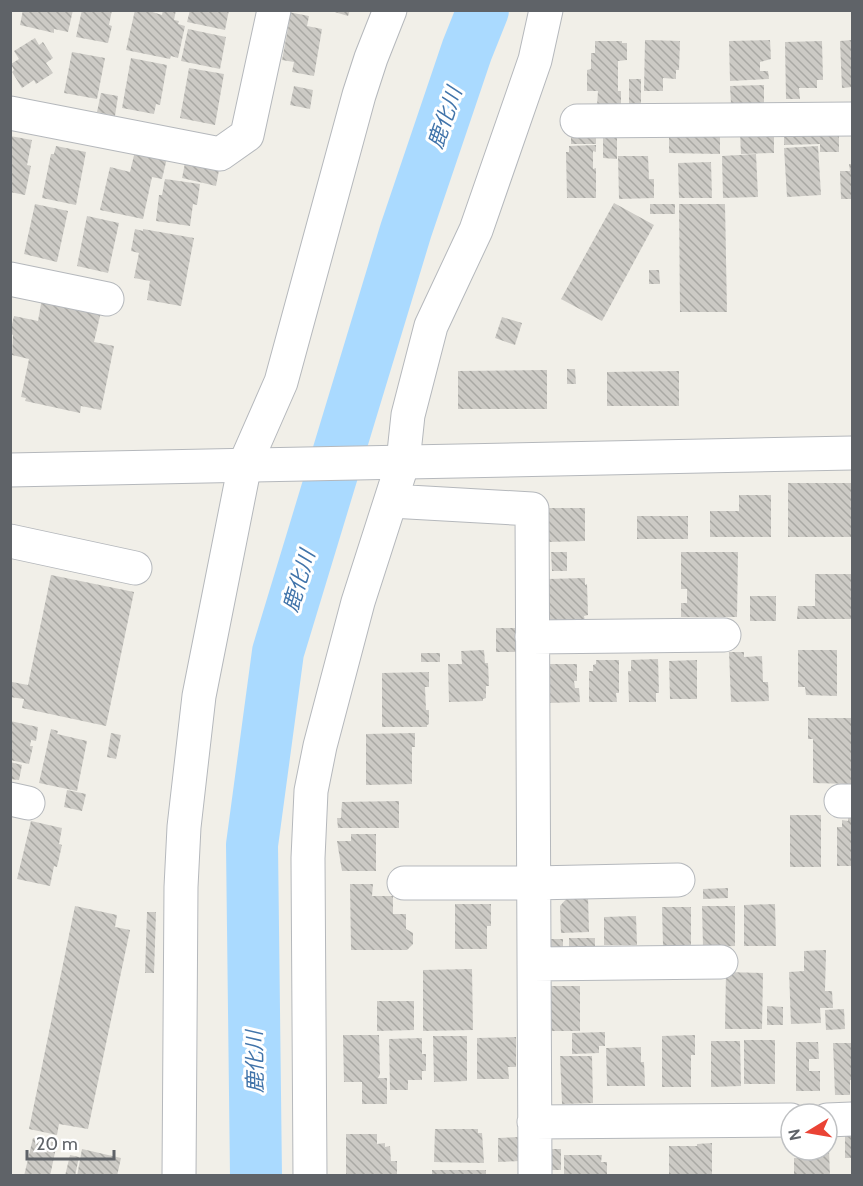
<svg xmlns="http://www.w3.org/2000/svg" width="863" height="1186" viewBox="0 0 863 1186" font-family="Cabin,'Noto Sans JP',sans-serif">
  <defs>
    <pattern id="building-back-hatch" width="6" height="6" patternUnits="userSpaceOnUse" patternTransform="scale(1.5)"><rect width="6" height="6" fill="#cccac5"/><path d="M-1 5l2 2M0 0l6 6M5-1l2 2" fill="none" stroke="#a9a8a4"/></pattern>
  </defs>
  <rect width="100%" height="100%" fill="#f1efe8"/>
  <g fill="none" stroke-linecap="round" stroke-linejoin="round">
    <path stroke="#aadaff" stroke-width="52" d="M256,1176L252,845L278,652L406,230L467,50L483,10"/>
  </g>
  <path fill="url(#building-back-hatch)" d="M23,10H73L68,32L54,29V33L20,25Z
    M82,10H112L109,25L112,26L108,43L76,37Z
    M135,10H146L162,15L163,10H176L174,20L179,21L178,24L185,26L178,58L171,56L170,59L126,50Z
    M190,10H229L225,30L187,22Z
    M328,10H350L348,16Z
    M288,12L309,16L307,26L322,29L314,76L292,72L294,62L282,60L289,23L286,22Z
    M188,29L226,37L220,69L181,61Z
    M35,38L39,45L43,42L53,58L46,63L53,73L36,84L34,80L22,88L12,72L14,70L11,64L19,59L14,51Z
    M645,40L680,41L679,70H676V79L663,78V91H644Z
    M770,40L771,59L760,62V71H768L769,79L730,81L729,41Z
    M852,40V87L842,88L840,41Z
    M595,41H622V43H627V60L618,61V91H621V106H597L598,91H587V70L591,69V53H595Z
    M822,41L823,80H817V88H799L800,99H786L785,42Z
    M72,52L105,58L97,99L64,93Z
    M131,58L167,65L160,105L156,104L154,114L122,108Z
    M189,68L224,74L215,125L180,118Z
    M629,79H641V106H629Z
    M764,85V103L731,104L730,86Z
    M294,86L313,90L310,109L290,105Z
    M101,93L118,96L115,116L97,112Z
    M740,133H774V153L741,154Z
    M784,133H839V152H820V144L784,145Z
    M571,134H596V144H571Z
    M603,134H617V159L603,158Z
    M669,135H720V154L669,153Z
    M10,136L32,140L27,165L31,166L25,195L10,192Z
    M596,145V152L593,151V169L596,168V198H567L566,152H569V146Z
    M56,146L86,152L76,205L42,198L51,154H54Z
    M818,146L821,195L787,197L784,148Z
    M135,151L167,158L162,179L152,177L143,219L100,210L110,167L130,172Z
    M756,154L758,197L723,198L722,156Z
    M618,156H648L649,179H654V198L619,199Z
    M711,162L712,198H679L678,163Z
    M185,163L219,170L216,186L182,178Z
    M849,164H852V199H841L840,171H850Z
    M165,179L200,184L197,205L193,204L190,226L156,221L159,195H162Z
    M614,203L654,225L602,321L561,299Z
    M35,204L68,211L57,262L24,254Z
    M650,204H675V214H650Z
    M679,204H725L727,312H680Z
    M87,216L119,223L108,273L77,266Z
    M135,229L143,231V229L194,238L181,306L147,300L150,281L134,278L139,253L131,251Z
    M649,270H659L660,284H649Z
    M42,298L101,312L94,342L114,346L101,410L81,406L80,413L25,401L26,398L21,397L29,359L12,355L13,335L10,333L14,316L38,321Z
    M502,317L522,323L515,345L495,338Z
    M567,369H575L576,384H567Z
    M547,370V409H458V371Z
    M679,371V406H607V372Z
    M788,483H852V537H788Z
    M739,495H771V537H710V511H739Z
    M547,508H585V541L548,542Z
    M637,516H688V539H637Z
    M551,552H567V571H552Z
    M681,552H738L737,617H681V603H687V589H681Z
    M815,574H852V619H797L798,606H815Z
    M51,575L134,592L106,726L22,708L24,699L10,697L12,682L28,685Z
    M585,578V585L587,584L588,615L584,616L585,621H548V579Z
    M750,596H776V621H750Z
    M496,628H517L518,652H496Z
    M484,650L485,663H488L489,686H486V698L483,699V701L449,702L448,664H462L461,651Z
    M798,650H837V696L806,695L805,687H798Z
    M729,652H744V657L762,656L763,682H768L769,701L731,702Z
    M421,653H440V662H421Z
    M658,659L659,693H656V702H629L628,671H631V660Z
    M596,660H619V693H616L617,702H589V671H593V665L596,664Z
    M697,660V699H670L669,661Z
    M547,664H577V681H574L575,688H579L580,702L547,703Z
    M429,672V687H425L426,710H429V724L427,725V727H382V673Z
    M808,718H852V784L813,783V739H808Z
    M10,721L38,727L36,741L31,740L30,746H33L29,764L10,760Z
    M51,729L58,731L57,734L87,741L77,791L39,783Z
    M111,733L121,735L116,759L107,757Z
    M415,733V747H412V784L366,785V734Z
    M10,762L22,765L19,780L10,779Z
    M67,790L86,794L82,811L64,807Z
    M399,801V828H338L337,818H341L342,802Z
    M790,815H821V867H790Z
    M848,815H852V866H837V827H842V820L848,821Z
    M31,821L62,828L59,844L62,845L57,867L54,866L50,886L17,879Z
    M351,834H376V871H342L337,841H351Z
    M350,884H373L372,896H393V914H406V929L413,933V944L407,950H351Z
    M728,888V898L703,899V889Z
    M588,897L589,932L561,933L560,906L567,898Z
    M455,904H491V926H487V949H455Z
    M775,904L776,946H744V905Z
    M75,906L117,915L115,927L130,930L88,1129L59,1124L57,1135L29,1129Z
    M702,906H735V946L703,947Z
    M662,907H691V946H663Z
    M147,912H156L154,973H145Z
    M636,916L637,945H604V917Z
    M569,938H595V947H569Z
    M548,939H563V951H548Z
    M826,950L825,991H832L833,1008H820L821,1023L791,1024L789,972L804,971V951Z
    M472,969L473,1030L423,1031V970Z
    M726,972L763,973L762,1029H725Z
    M548,986H580V1031H548Z
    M377,1001H414V1030L377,1031Z
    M767,1006L783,1007V1025H767Z
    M844,1009L845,1029L826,1030L825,1010Z
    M605,1032V1046H599V1053L572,1054V1033Z
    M343,1035H379L380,1074L378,1078H387V1104H362V1082H344Z
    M695,1035V1055H691V1087H662V1036Z
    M433,1036H467V1081L434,1082Z
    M516,1037V1067H508L509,1079H477V1038Z
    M422,1038V1054H426V1071H422V1080H408V1090H390L389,1039Z
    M744,1040H775V1084H744Z
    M711,1041H740L741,1086L711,1087Z
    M796,1042H818L819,1059H809V1071H820V1091H796Z
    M833,1043H852V1080H850V1095H835Z
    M641,1047V1062H644L645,1086H607L606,1048Z
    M560,1056H592L593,1103L562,1104Z
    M435,1129H478V1133H482L484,1163L434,1162Z
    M845,1133H852V1158H845Z
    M346,1134H377V1144L385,1143V1147L390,1146L391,1161H397V1176H346Z
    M519,1137L521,1161L498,1162V1138Z
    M33,1138L57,1143L50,1176H24Z
    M712,1143V1176H669V1146H697V1144Z
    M82,1149L121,1158L117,1176H77Z
    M552,1149H561V1170H552Z
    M797,1150H829L830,1176H794V1158H797Z
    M70,1155L79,1157L75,1176H65Z
    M564,1155H602L601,1162H607V1176H564Z
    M432,1170H486V1176H432Z"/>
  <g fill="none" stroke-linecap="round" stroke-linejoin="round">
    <g stroke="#b5b8bc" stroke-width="35">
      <path id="minor" d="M10,113L220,154L247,135L274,10
        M577,121L852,119
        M10,279L107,299
        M391,501L532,509L535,1176
        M10,541L135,568
        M532,637L724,635
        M10,799L28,803
        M841,801H852
        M404,883H533L678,880
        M534,964L721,962
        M827,1120L852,1119
        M534,1122L791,1120
        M179,1176L181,887L184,827L199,696L245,464L281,382L359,95L371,58L390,10
        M310,1176L308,858L311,791L320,746L358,602L403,462L408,415L431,326L476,230L535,60L546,10"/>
    </g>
    <g stroke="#b5b8bc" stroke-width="35">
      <path id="tertiary" d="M10,470C291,463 572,456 852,453"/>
    </g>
    <use href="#minor" stroke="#fff" stroke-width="33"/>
    <use href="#tertiary" stroke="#fff" stroke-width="33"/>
  </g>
  <g text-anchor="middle" stroke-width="6" stroke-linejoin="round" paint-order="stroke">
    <g font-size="21" font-style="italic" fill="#4174aa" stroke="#fff">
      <text transform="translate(445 118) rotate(-71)" y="7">鹿化川</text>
      <text transform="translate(299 581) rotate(-73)" y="7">鹿化川</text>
      <text transform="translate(255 1062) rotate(-91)" y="7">鹿化川</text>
    </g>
  </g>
  <rect width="863" height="1186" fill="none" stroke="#5f6368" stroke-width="24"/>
  <g transform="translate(809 1132) rotate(259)"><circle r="28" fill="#ffffff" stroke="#bfc1c3" stroke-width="1.5"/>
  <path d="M0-4.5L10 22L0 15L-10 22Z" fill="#ea4335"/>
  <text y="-9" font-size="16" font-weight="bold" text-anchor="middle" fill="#5f6368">N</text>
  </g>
  <path d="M27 1150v9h87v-9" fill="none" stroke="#5f6368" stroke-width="3"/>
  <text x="36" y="1150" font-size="18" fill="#5f6368" stroke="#ffffff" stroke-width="4.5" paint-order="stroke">20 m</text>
</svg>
